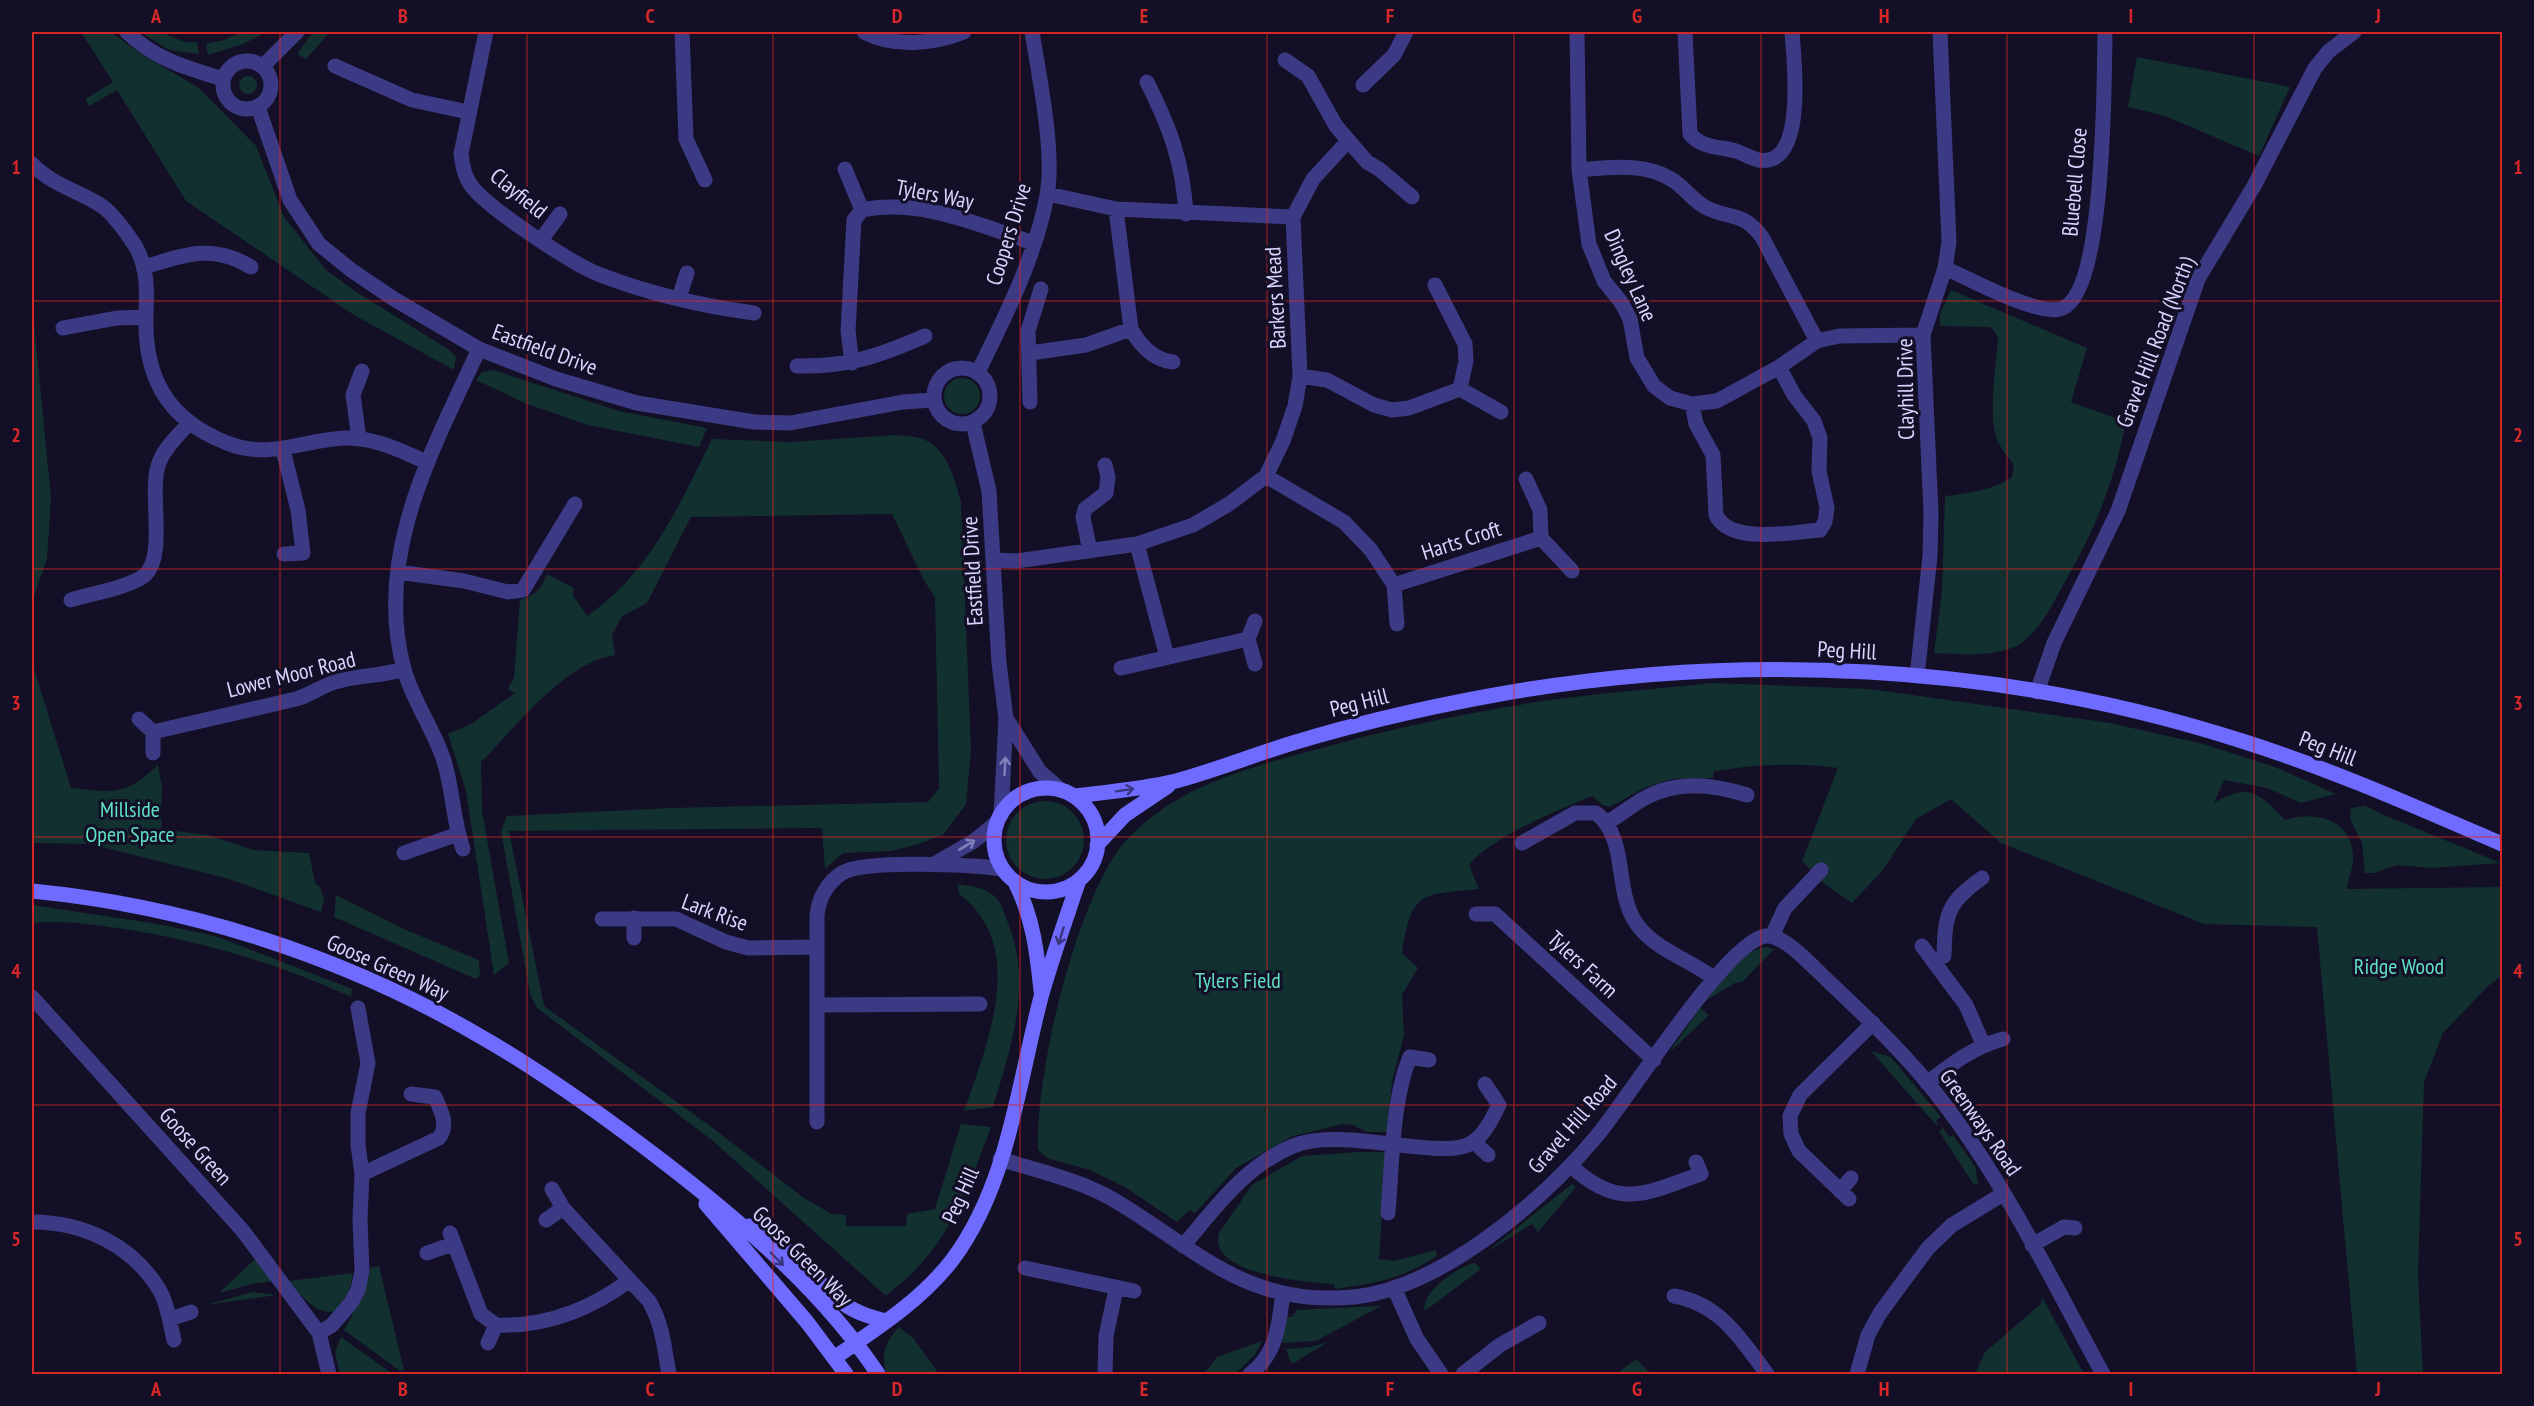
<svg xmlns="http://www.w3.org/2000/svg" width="2534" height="1406" viewBox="0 0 2534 1406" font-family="'PT Sans Narrow',sans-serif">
  <rect width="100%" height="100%" fill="#130f26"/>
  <path fill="#12302f" d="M81,32H111L138,52L199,88L256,146L284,217L326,270L358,293L448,349L456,357L454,370L354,315L186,201L117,90L89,106L85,99L113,82Z
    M140,32H160L185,42H197L199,54L169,50Z
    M241,32L263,34L243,44L208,55L206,44L224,40Z
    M313,32H330L306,59L297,54Z
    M2137,57L2290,87L2259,156L2165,116L2128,107Z
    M239 85a9 9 0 1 1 18 0a9 9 0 1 1-18 0Z
    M1951,290L2087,348L2071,402L2126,422C2112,489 2095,530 2061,589C2051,607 2041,627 2024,641C2001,659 1961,654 1934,653L1942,592L1945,496C1970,493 1991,491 2012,477L2014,465C2009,458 2002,450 1998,442C1987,418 1996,366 1998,340L1996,333L1990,327L1940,326V314Z
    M32,303L51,498L47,559L32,602Z
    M493,370L619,411L707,428L699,447L588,425L527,404L476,380L482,372Z
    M944 396a18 18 0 1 1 36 0a18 18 0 1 1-36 0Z
    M895,435C904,436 915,436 923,439C947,448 955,480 961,502L971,750L966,804L944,834L919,844L891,851L843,853L825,869L822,828L509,831L544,1006L710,1126L804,1198L832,1214L846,1215V1226H906L907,1214L935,1209L961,1124L991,1127C972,1177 955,1229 917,1268C908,1278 896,1287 886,1296L713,1141L537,1008L530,994L501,831L507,816L671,808L928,802L939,788L935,597L925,582L892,514L691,517L647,603L622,616L612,635L615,655C565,662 516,727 481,762L482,811L509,963L494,975L466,791L448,734L471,724L515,693L508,689L514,677L520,600C536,594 541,590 547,574L574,588L573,595L587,616C649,574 680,504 712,439L792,442Z
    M32,662L71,788C116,792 123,797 158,765L162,787L161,829L207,835L254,850L309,853L315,883L320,887L324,900L321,912L229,879L90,844L32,843Z
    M1712,683L1870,689L2110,723L2203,744L2275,767L2336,794L2301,803L2267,788L2224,780L2214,803C2249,782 2259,793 2285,820C2319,809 2356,822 2353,862C2352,871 2348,881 2346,889L2502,887V976L2489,985L2443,1033L2424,1082L2418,1275L2423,1374H2357L2317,927L2204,924L2001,843L1951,799L1916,819L1883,870L1852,903L1826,885L1802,861L1838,768C1796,762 1756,765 1714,771L1713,778L1672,779L1644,788L1610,807L1602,805L1593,796C1559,809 1490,838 1469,865L1479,889C1420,895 1412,890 1402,953L1418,968L1402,995L1404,1035L1392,1082L1387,1132H1367L1353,1125L1343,1124L1293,1136L1236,1168L1195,1213L1190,1210L1177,1222L1125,1187L1090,1170L1047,1158L1038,1150C1036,1072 1072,921 1115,855C1122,843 1136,830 1147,821C1192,783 1252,767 1307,752C1384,730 1463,713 1543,701C1599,693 1656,689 1712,683Z
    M1006 840a39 39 0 1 1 78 0a39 39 0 1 1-78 0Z
    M2365,806L2384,815L2501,863L2431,868L2397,865L2374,873H2365L2362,843L2350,819L2351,808Z
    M958,884C970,886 984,887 993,895C1002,902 1004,913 1008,923C1033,984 1011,1047 993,1107L964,1111C987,1045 1029,946 959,894Z
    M336,895L406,930L479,960L480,975L476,979L334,917Z
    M32,905L158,924L215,936L352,989L351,997C277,963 198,940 118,928C88,924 62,920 32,923Z
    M1766,947L1774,949L1742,982L1735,983L1705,1001C1722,982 1740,951 1766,947Z
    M1700,1008L1709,1015L1671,1051H1670Z
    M1871,1051L1891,1057L1941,1117L1936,1120L1938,1124L1936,1125Z
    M1943,1128L1949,1137L1953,1135L1975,1166L1978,1184L1974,1185L1939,1131Z
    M1358,1152H1386L1379,1259L1394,1261L1436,1250L1437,1256C1401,1279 1377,1283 1335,1289L1334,1284C1308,1282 1207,1275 1219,1233L1252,1185L1302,1156Z
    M1572,1184L1576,1187L1538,1232L1532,1224L1485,1253Z
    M256,1258L275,1281L252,1284L219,1293Z
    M1475,1263L1481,1269L1425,1311C1419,1293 1460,1265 1475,1263Z
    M379,1266L404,1370L400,1371L344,1330L363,1296L371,1267Z
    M353,1273C346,1331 315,1316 289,1281Z
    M253,1292L277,1295L205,1305Z
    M2042,1297L2084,1374H1975L1985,1352L2041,1304Z
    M1376,1306H1381L1316,1341L1282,1343L1286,1317H1292L1297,1310Z
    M899,1327L913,1338L939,1374H886C881,1354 885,1342 899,1327Z
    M341,1337L393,1374H340L335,1352Z
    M1262,1341L1255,1355L1235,1374H1204L1217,1357Z
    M1328,1342L1294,1363H1291L1286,1349L1309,1347Z
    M1636,1359L1651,1374H1616Z"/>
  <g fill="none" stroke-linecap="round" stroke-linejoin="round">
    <path stroke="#3d3a85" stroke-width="15" d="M486,32L461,154C463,167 464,177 473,188C491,210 571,263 598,274C647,293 702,306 754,313
      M682,32L686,139L705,180
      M864,32C895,48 933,44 964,32
      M1577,32L1579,170L1589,244L1604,281L1621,302L1630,319L1637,358L1654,386L1670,398L1692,404L1717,401L1779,367L1817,341L1839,336L1923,335
      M1685,32L1690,134C1703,149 1719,146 1736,151C1748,155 1758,164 1772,159C1804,147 1794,59 1792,32
      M1285,60L1308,76L1336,126L1367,162L1379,169L1412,197
      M263,66L297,32
      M335,66L412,100L468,112
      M1147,82C1170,128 1183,162 1186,214
      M1363,85L1394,55L1406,32
      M32,164C52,185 79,191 102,206C114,215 126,232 134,244C148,266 147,291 146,315C144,378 168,420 227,443C268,460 303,440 344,438C373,437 400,450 426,462
      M845,169L862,210
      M1579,170C1610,167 1647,162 1674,181C1686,189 1694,202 1707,208C1732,220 1742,211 1762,237L1817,341
      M1116,209L1131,329C1140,345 1153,360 1173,362
      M1293,217L1313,179L1348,141
      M541,240L560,214
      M144,267C185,255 212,243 251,267
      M1945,268C1970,279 2035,315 2060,309C2106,298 2104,75 2105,32
      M1435,285L1465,344L1466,361L1460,389L1501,412
      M679,298L687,273
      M63,328L117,318L146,317
      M1030,353L1086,345L1131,329
      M852,363L848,331L854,220L862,210C919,198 980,225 1033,243
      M797,366C848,367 879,356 925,336
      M978,372C1005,317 1036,256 1047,195C1055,152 1039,76 1032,32
      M1300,376L1327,380L1374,405L1392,410L1409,408L1460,389
      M1030,402L1028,331L1041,289
      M1692,404L1696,424L1713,455L1716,515C1730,545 1792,532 1820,530L1825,522L1827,508L1819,471L1820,438L1814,421L1794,395L1779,367
      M359,439L353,395L362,371
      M283,450L298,510L303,553L284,554
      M1266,476L1344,522L1371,550L1394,585L1397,624
      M1526,479L1540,510L1541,538L1572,571
      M1137,544L1167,657
      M1090,551L1083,517L1085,509L1106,493L1108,477L1105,465
      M994,560L1016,561L1137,544L1193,525L1229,504L1266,476L1283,441L1295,406L1300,376L1293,217L1116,209L1048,194
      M398,572L464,581L508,592L523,590L575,504
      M1394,585L1541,538
      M71,600C89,594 131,587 145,575C167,554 148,491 159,463C164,448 179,435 189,423
      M1255,621L1248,639L1255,664
      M1121,668L1248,639
      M1917,676L1930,556L1931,513L1923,335L1945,268L1949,242L1940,32
      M2037,692L2054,643L2118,511L2198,279L2254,186L2315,68L2329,51L2354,32
      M139,719L153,732V753
      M153,732L296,699C311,695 324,684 339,681C361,675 382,676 404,669
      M1608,822C1620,815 1631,806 1643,799C1676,780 1712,784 1747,795
      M1522,843L1575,813H1596C1627,837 1615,885 1633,918C1651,950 1687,957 1713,978
      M463,849C453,821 453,790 444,761C434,729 413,702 404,669C373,555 433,449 479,349
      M404,853L458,834
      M936,863L974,841L997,822
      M1476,914H1495L1654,1060
      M634,918V938
      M602,919H676L726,942L748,948L817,947
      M1772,936L1785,908L1821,870
      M1922,946L1966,1005L1983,1044
      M1944,956C1945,914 1947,903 1982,878
      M32,997L243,1231L319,1333L329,1374
      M818,1005L980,1004
      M1927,1083C1952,1064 1973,1047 2003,1039
      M817,1122V915C819,897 827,883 842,873C865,859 973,865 1003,869
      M1474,1142L1488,1155
      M1000,1159C1038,1171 1080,1180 1114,1200C1198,1250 1246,1307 1354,1297C1441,1288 1542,1201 1596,1137C1627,1101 1727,940 1766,936C1784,934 1813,967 1826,979C1861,1012 1896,1045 1927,1082C1999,1170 2049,1275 2103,1374
      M1571,1166C1620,1211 1646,1193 1701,1174L1696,1162
      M362,1174L439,1138C449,1124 441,1111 435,1097L411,1094
      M552,1189L563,1208L649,1301C663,1325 664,1347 669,1374
      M1840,1191L1851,1178
      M1849,1199L1799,1151L1791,1134L1790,1116L1800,1095L1873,1023
      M1388,1213C1392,1167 1392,1099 1410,1057L1429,1060
      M546,1220L563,1208
      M32,1222C83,1222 133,1245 160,1291C168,1305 170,1324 174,1340
      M450,1233L481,1314L496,1325C546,1327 591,1309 630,1280
      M2032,1245L2064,1227L2075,1228
      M1183,1246C1216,1207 1245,1166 1293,1146C1342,1125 1446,1163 1473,1142C1485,1134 1493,1117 1499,1105L1485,1084
      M427,1253L453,1244
      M1025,1268L1134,1291
      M1394,1288L1417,1339L1441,1374
      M1674,1296C1720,1304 1741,1339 1767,1374
      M170,1319L191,1312
      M319,1333L332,1325L351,1303L358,1290L362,1271L360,1219L362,1174L358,1145V1113L368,1063L358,1008
      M488,1343L496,1325
      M1105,1374L1106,1336L1116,1289
      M1250,1374C1277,1354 1279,1324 1283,1293
      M1463,1374L1500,1345L1539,1323
      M1857,1374L1868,1335L1880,1313L1928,1248L1952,1225L2003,1194"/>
    <path stroke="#3d3a85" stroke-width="15" d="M127,32C154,59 187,68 223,79
      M223 85a24 24 0 1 1 48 0a24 24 0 1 1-48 0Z
      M258,107L290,200L319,244L351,270L394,299L479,349L556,379L637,403L754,422L790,423L903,402L933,400
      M934 396a28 28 0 1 1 56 0a28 28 0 1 1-56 0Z
      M973,423L989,491L999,663L1006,718L1001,815
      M1006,718L1040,772L1061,790"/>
    <path stroke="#6f6bff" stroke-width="15" d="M994 840a52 52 0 1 1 104 0a52 52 0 1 1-104 0Z
      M1074,796C1108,792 1143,789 1176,781C1216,770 1256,754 1296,742C1359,723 1424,708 1489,696C1738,650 2001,663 2242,741C2331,769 2416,807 2502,844
      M1097,845L1125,815L1168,786
      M1015,882C1033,917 1037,952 1041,991
      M32,891C187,906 343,956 478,1035C545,1073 608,1119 669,1166C745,1225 824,1293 878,1374
      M706,1204L807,1322L846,1374
      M749,1226C789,1243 811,1277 843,1303C856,1313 871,1317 886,1321
      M834,1358C876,1329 922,1300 953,1259C1008,1185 1018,1085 1041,997C1052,958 1066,919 1079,880"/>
  </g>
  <defs><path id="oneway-shaft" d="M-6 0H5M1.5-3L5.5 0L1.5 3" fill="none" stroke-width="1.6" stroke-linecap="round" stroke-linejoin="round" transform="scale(1.5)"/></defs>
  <g stroke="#837fbc">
    <use href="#oneway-shaft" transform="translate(1005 766) rotate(-87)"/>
    <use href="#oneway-shaft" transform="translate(967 845) rotate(-31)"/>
  </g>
  <g stroke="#38347d">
    <use href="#oneway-shaft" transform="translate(1125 790) rotate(-9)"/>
    <use href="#oneway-shaft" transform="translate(1061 936) rotate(107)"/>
    <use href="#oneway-shaft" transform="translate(777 1259) rotate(46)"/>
  </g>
  <path fill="none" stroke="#d62828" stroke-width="1.5" stroke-opacity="0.55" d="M280,32V1374M527,32V1374M773,32V1374M1020,32V1374M1267,32V1374M1514,32V1374M1761,32V1374M2007,32V1374M2254,32V1374M32,301H2502M32,569H2502M32,837H2502M32,1105H2502"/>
  <g text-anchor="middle" stroke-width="6" stroke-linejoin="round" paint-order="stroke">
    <g font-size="22" fill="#d9d4ff" stroke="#130f26">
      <text transform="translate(2074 182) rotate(-85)" y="8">Bluebell Close</text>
      <text transform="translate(519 193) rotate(39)" y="8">Clayfield</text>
      <text transform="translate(935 194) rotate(11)" y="8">Tylers Way</text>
      <text transform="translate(1008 234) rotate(-73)" y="8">Coopers Drive</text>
      <text transform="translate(1631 275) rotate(66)" y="8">Dingley Lane</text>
      <text transform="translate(1275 298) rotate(-93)" y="8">Barkers Mead</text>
      <text transform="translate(2155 342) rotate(-69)" y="8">Gravel Hill Road (North)</text>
      <text transform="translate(545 349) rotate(20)" y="8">Eastfield Drive</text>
      <text transform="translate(1905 389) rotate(-91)" y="8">Clayhill Drive</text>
      <text transform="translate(1461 540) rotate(-18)" y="8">Harts Croft</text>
      <text transform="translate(972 571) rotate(-93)" y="8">Eastfield Drive</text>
      <text transform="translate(1847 650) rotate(3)" y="8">Peg Hill</text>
      <text transform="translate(291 674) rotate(-14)" y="8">Lower Moor Road</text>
      <text transform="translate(1359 702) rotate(-14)" y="8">Peg Hill</text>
      <text transform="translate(2328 748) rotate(21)" y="8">Peg Hill</text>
      <text transform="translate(715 912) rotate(20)" y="8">Lark Rise</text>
      <text transform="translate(1583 964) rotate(43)" y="8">Tylers Farm</text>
      <text transform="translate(388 967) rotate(24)" y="8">Goose Green Way</text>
      <text transform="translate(1981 1122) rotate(55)" y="8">Greenways Road</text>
      <text transform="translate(1572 1124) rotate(-49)" y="8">Gravel Hill Road</text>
      <text transform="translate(196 1146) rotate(48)" y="8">Goose Green</text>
      <text transform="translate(960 1195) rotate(-66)" y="8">Peg Hill</text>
      <text transform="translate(803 1256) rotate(45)" y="8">Goose Green Way</text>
    </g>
    <g font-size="22" fill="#5fe0c0" stroke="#130f26">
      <text x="130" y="817">Millside<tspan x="130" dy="25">Open Space</tspan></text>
      <text x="2399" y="974">Ridge Wood</text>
      <text x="1238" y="988">Tylers Field</text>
    </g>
  </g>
  <rect width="2534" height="1406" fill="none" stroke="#130f26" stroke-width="66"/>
  <rect x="33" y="33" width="2468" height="1340" fill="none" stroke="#d62828" stroke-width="2"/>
  <g font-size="20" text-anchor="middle" font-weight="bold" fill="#d62828">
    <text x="156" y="23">A</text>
    <text x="403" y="23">B</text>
    <text x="650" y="23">C</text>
    <text x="897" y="23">D</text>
    <text x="1144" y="23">E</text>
    <text x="1390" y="23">F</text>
    <text x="1637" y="23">G</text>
    <text x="1884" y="23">H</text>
    <text x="2131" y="23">I</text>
    <text x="2378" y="23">J</text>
    <text x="16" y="174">1</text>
    <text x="2518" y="174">1</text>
    <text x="16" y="442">2</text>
    <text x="2518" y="442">2</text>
    <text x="16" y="710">3</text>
    <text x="2518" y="710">3</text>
    <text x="16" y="978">4</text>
    <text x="2518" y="978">4</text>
    <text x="16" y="1246">5</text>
    <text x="2518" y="1246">5</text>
    <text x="156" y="1396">A</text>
    <text x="403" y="1396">B</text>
    <text x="650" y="1396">C</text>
    <text x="897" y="1396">D</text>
    <text x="1144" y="1396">E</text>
    <text x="1390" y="1396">F</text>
    <text x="1637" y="1396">G</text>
    <text x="1884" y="1396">H</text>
    <text x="2131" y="1396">I</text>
    <text x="2378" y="1396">J</text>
  </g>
</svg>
